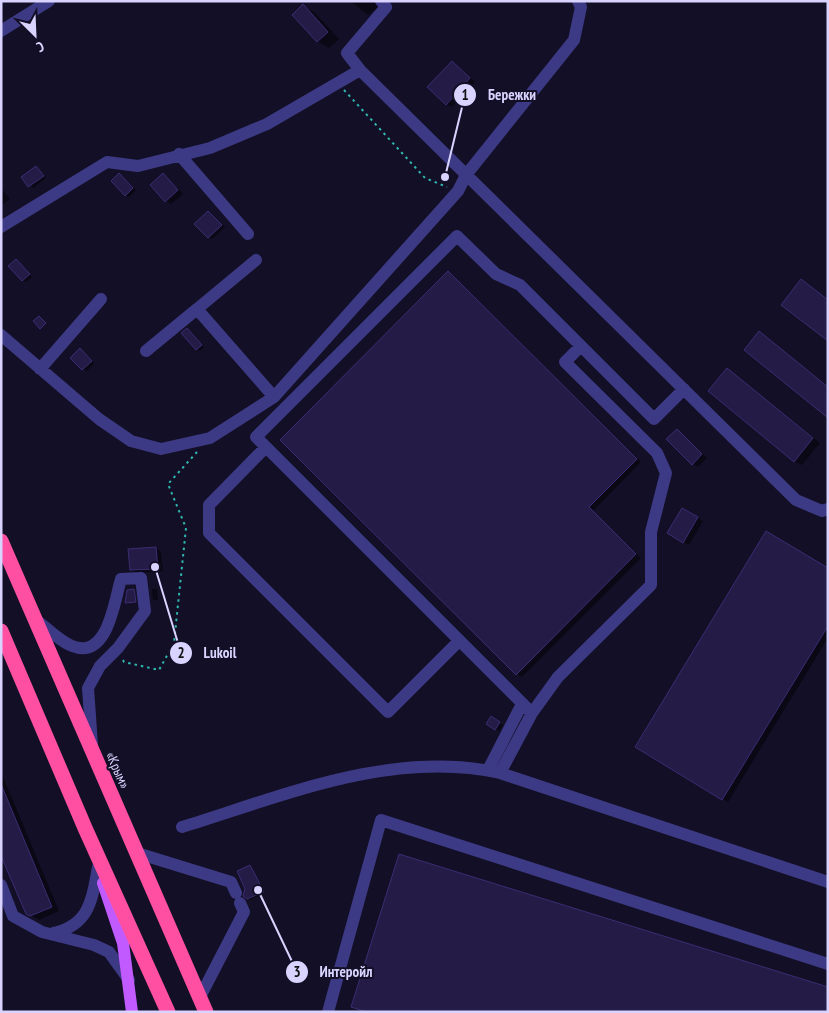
<svg xmlns="http://www.w3.org/2000/svg" width="829" height="1013" viewBox="0 0 829 1013" font-family="'PT Sans Narrow',sans-serif">
  <rect width="100%" height="100%" fill="#130f26"/>
  <path fill="#0007" d="M350,1H377L380,5L368,15Z
    M303,6L315,13L339,39L329,48L317,41Z
    M452,63L475,82L452,107L446,104Z
    M36,167L46,178L33,188L23,177Z
    M119,175L136,190L129,197L126,195Z
    M163,175L183,194L171,204L166,201Z
    M1,188L10,199L1,206Z
    M209,212L225,227L212,239L209,237Z
    M16,261L32,277L26,282L23,280Z
    M448,273L641,462L593,511L641,558L522,677L517,674Z
    M187,329L204,347L200,351L197,349Z
    M759,333L828,386V417Z
    M83,352L94,363L87,371L83,369Z
    M728,369L820,443L802,465L794,461Z
    M677,430L707,458L698,467L693,464Z
    M682,509L703,521L689,545L668,533Z
    M156,548L161,552L163,571L137,573L131,570Z
    M828,569V638L728,802L636,747Z
    M152,589H157L158,600H153Z
    M491,718L503,725L499,731L487,724Z
    M1,772L59,911L39,920L27,913L1,845Z
    M250,867L265,893L250,900L248,898Z"/>
  <path fill="#241b47" stroke="#3b2d73" d="M303,4L328,32L317,42L292,15Z
    M452,61L470,78L446,105L427,87Z
    M36,166L44,176L28,187L21,177Z
    M119,173L133,188L125,196L111,181Z
    M163,173L178,190L165,202L150,185Z
    M208,211L222,225L208,238L194,224Z
    M16,259L30,274L22,281L8,266Z
    M448,271L637,459L589,507L636,554L516,675L280,440Z
    M801,279L828,300V341L781,305Z
    M39,316L46,323L40,329L33,321Z
    M187,328L202,345L196,350L181,333Z
    M759,331L828,387V418L744,350Z
    M80,348L92,361L82,370L70,358Z
    M727,368L813,438L794,462L708,391Z
    M677,429L702,454L692,465L666,439Z
    M682,508L698,517L683,543L667,533Z
    M766,531L828,568V626L722,800L635,747Z
    M156,547L158,569L130,570L128,549Z
    M134,589L136,602L125,603L127,590Z
    M491,716L500,722L495,730L486,724Z
    M1,784L52,907L30,916L26,914L1,856Z
    M399,854L828,987V1012H367L351,1007Z
    M250,865L264,892L247,899L243,896L245,889L237,871Z"/>
  <g fill="none" stroke-linecap="round" stroke-linejoin="round">
    <path stroke="#2fb8b0" stroke-width="2" stroke-dasharray="2.5 4" stroke-linecap="butt" d="M344,90L425,178L447,187
      M123,660L124,662L159,670L174,643L186,528L168,484L197,452"/>
    <path stroke="#3d3a85" stroke-width="12" d="M381,1L386,7L347,53L360,70L796,500L822,511L828,509
      M1,31L49,1
      M179,154L248,234
      M1,227L107,162L138,166L210,148L267,124L360,70
      M197,309L256,260
      M1,335L99,419L131,441L161,449L210,438L274,397L458,191L466,175L574,40L581,7L578,1
      M146,351L197,309L274,397
      M40,369L101,299
      M266,447L209,505V533L388,712L459,641
      M35,619C46,627 59,641 72,646C108,660 114,602 121,579L141,578L145,611L118,648L100,666L88,688L92,745
      M532,713L256,437L457,236L496,274L520,285L581,346
      M488,770L522,704
      M500,773L532,713L558,677L651,585V532L666,473L657,453L565,362L581,346L654,419L684,389
      M182,827C283,796 392,749 500,773L828,882
      M137,853L231,882L236,893
      M1,885L13,916L42,932L94,945L109,952L129,980
      M53,933C90,925 92,899 98,867
      M200,997L244,912L240,903
      M328,1012L381,820L828,964"/>
    <path stroke="#c25bff" stroke-width="12" d="M103,883L123,943L132,1012"/>
    <path stroke="#ff4fa3" stroke-width="15" d="M1,541L206,1012
      M1,631L85,828L168,1012"/>
  </g>
  <g text-anchor="middle" stroke-width="4" stroke-linejoin="round" paint-order="stroke">
    <g font-size="14" fill="#d9d4ff" stroke="#130f26">
      <text transform="translate(118 770) rotate(66)" y="5">«Крым»</text>
    </g>
  </g>
  <path fill="none" stroke="#d9d4ff" stroke-width="2" d="M445 177L465 95M155 567L181 653M258 890L297 972"/>
  <g fill="#d9d4ff" stroke="#130f26" stroke-width="2">
    <circle cx="445" cy="177" r="5"/>
    <circle cx="155" cy="567" r="5"/>
    <circle cx="258" cy="890" r="5"/>
    <circle cx="465" cy="95" r="12"/>
    <circle cx="181" cy="653" r="12"/>
    <circle cx="297" cy="972" r="12"/>
  </g>
  <g font-size="15" text-anchor="middle" font-weight="bold" fill="#111">
    <text x="465" y="100">1</text>
    <text x="181" y="658">2</text>
    <text x="297" y="977">3</text>
  </g>
  <g font-size="15" text-anchor="middle" font-weight="bold" fill="#d9d4ff" stroke="#130f26" stroke-width="4" stroke-linejoin="round" paint-order="stroke">
    <text x="512" y="100">Бережки</text>
    <text x="220" y="658">Lukoil</text>
    <text x="346" y="977">Интеройл</text>
  </g>
  <rect width="829" height="1013" fill="none" stroke="#d9d4ff" stroke-width="5"/>
  <g transform="translate(35 35) rotate(156)" stroke="#130f26" stroke-width="4" paint-order="stroke">
  <path d="M0-4L9 19L0 12L-9 19Z" fill="#d9d4ff"/>
  <text y="-8" font-size="14" font-weight="bold" text-anchor="middle" fill="#d9d4ff">С</text>
  </g>
</svg>
